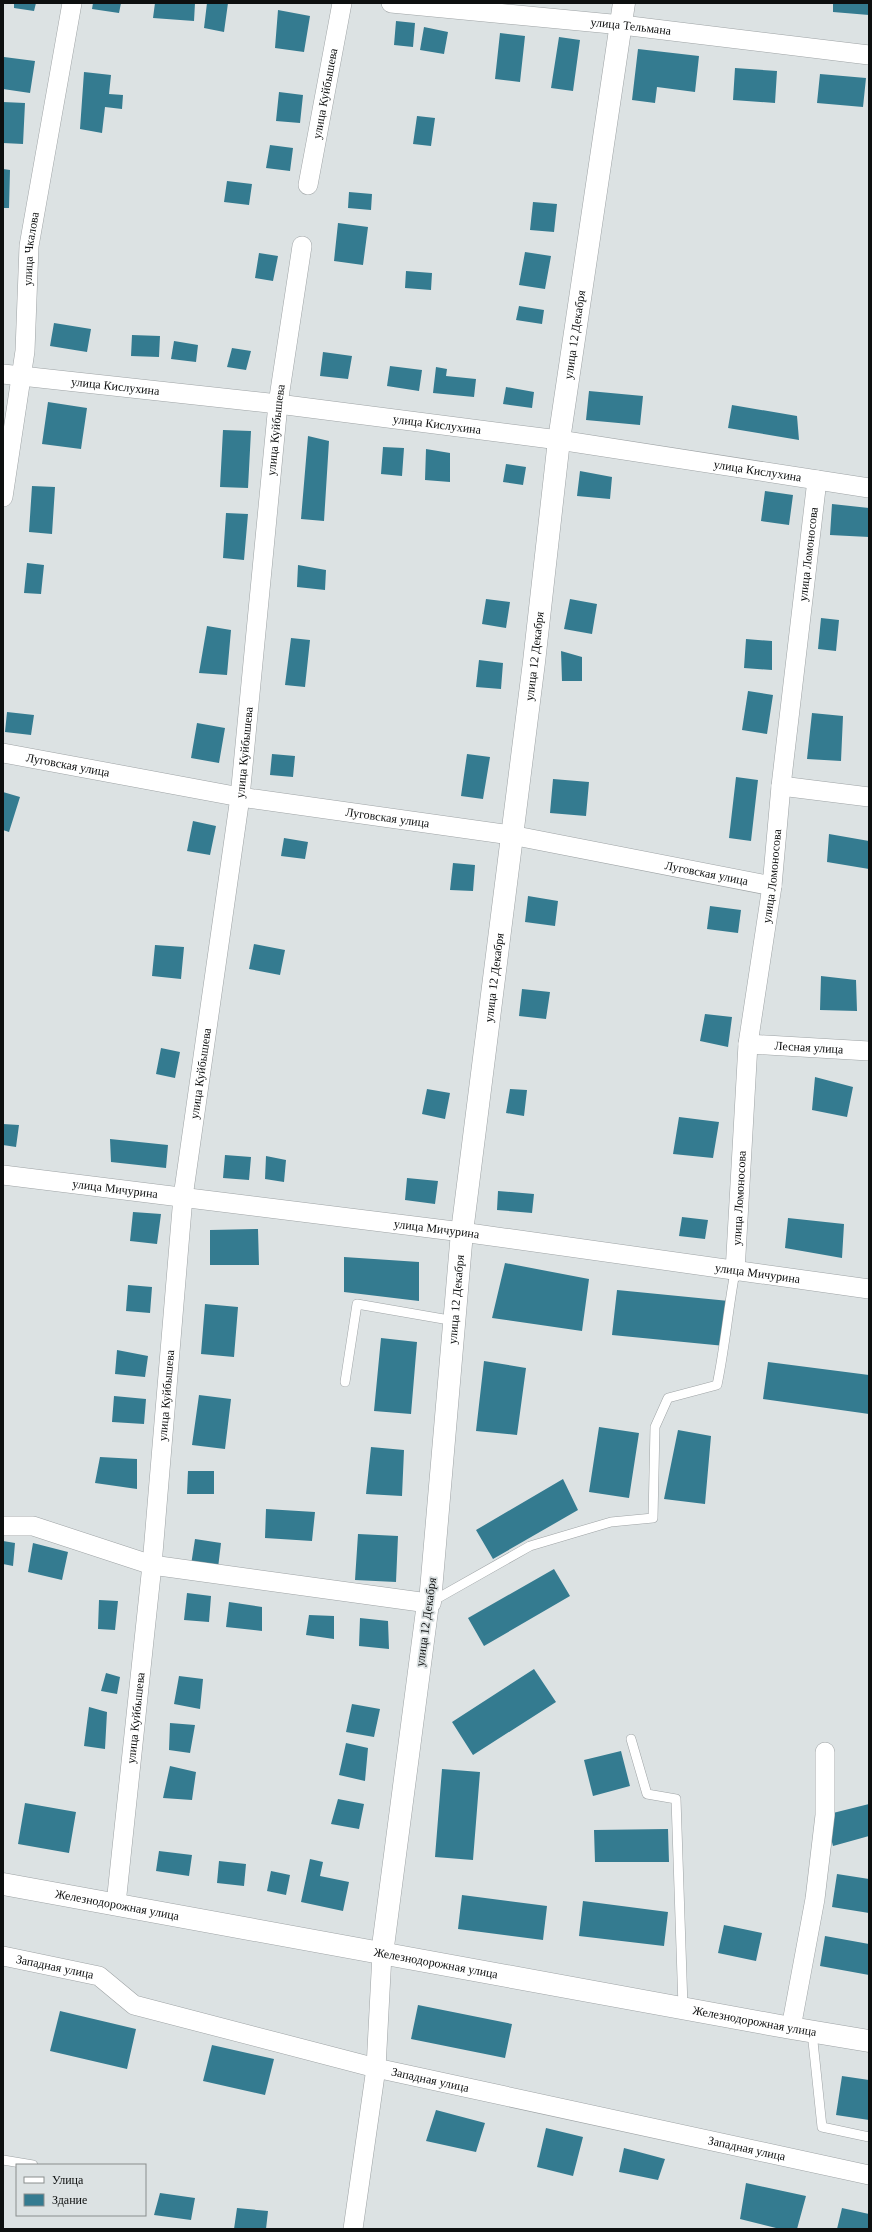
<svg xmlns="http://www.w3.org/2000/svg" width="872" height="2232" viewBox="0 0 872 2232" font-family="Georgia,serif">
  <rect width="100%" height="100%" fill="#dce2e3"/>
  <path fill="#347b90" d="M14,3H36L34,11L14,8Z
    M93,3H121L119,13L92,9Z
    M155,3H195L194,21L153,18Z
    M207,3H228L224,32L204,28Z
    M833,3H869V15L833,12Z
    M278,10L310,16L304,52L275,48Z
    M396,21L415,23L413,47L394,45Z
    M424,27L448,32L444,54L420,50Z
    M500,33L525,36L520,82L495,79Z
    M559,37L580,40L573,91L551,88Z
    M638,49L699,56L695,92L657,87L655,103L632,100Z
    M4,57L35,61L30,93L3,89Z
    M735,68L777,71L775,103L733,100Z
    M84,72L111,75L109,94L123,95L122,109L105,107L102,133L80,129Z
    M820,74L866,78L863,107L817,103Z
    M279,92L303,95L300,123L276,121Z
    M3,102L25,103L23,144L3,143Z
    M417,116L435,118L431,146L413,144Z
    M270,145L293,148L290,171L266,168Z
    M3,169L10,170L9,208H3Z
    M227,181L252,184L249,205L224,202Z
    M349,192L372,194L371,210L348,208Z
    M533,202L557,204L554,232L530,230Z
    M338,223L368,227L363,265L334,261Z
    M525,252L551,256L545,289L519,285Z
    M259,253L278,256L273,281L255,278Z
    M406,271L432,273L431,290L405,288Z
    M519,306L544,310L542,324L516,320Z
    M54,323L91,329L87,352L50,346Z
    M132,335L160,336L159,357L131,356Z
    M174,341L198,345L196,362L171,359Z
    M232,348L251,351L246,370L227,367Z
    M323,352L352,356L348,379L320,376Z
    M390,366L422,370L419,391L387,386Z
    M436,367L447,369L446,376L476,379L474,397L433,393Z
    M506,387L534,392L532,408L503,404Z
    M589,391L643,396L640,425L586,420Z
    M48,402L87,408L81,449L42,444Z
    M732,405L797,416L799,440L728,428Z
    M223,430L251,431L248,488L220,487Z
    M308,436L329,441L324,521L301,519Z
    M383,447L404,448L402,476L381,474Z
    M426,449L450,453V482L425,480Z
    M506,464L526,467L523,485L503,482Z
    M580,471L612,477L610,499L577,496Z
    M32,486L55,487L52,534L29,532Z
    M765,491L793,495L789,525L761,521Z
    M832,504L869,508V537L830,535Z
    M226,513L248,514L244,560L223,558Z
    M27,563L44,565L41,594L24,593Z
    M298,565L326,570L325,590L297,587Z
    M486,599L510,602L506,628L482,624Z
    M570,599L597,604L592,634L564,629Z
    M821,618L839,620L836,651L818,649Z
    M207,626L231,630L227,675L199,673Z
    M291,638L310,640L305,687L285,685Z
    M746,639L772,641V670L744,668Z
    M561,651L582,657V681H562Z
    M479,660L503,663L501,689L476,687Z
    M748,691L773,695L767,734L742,730Z
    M7,712L34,715L31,735L5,732Z
    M812,713L843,716L841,761L807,759Z
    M197,723L225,728L219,763L191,758Z
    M272,754L295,756L293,777L270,775Z
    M467,754L490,757L483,799L461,796Z
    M736,777L758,780L751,841L729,838Z
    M553,779L589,782L586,816L550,813Z
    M3,792L20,797L9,832L3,830Z
    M193,821L216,826L210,855L187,851Z
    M829,834L869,841V869L827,862Z
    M284,838L308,842L305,859L281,856Z
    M453,863L475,865L473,891L450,890Z
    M528,896L558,901L555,926L525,922Z
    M710,906L741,910L738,933L707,929Z
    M254,944L285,950L280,975L249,969Z
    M155,945L184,947L181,979L152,976Z
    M821,976L856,980L857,1011L820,1010Z
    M522,989L550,992L546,1019L519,1016Z
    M705,1014L732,1017L728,1047L700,1041Z
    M161,1048L180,1052L175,1078L156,1074Z
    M815,1077L853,1087L847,1117L812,1110Z
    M427,1089L450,1093L445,1119L422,1114Z
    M510,1089L527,1090L524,1116L506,1113Z
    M679,1117L719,1122L713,1158L673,1154Z
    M3,1124L19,1125L16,1147L3,1145Z
    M110,1139L168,1145L166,1168L111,1162Z
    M225,1155L251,1157L249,1180L223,1178Z
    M266,1156L286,1160L284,1182L265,1179Z
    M407,1178L438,1181L435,1204L405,1200Z
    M498,1191L534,1194L532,1213L497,1210Z
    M133,1212L161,1214L157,1244L130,1241Z
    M682,1217L708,1220L705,1239L679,1236Z
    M788,1218L844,1224L842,1258L785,1248Z
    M258,1229L259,1265H210V1230Z
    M344,1257L419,1262V1301L344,1292Z
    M505,1263L589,1279L582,1331L492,1318Z
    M128,1285L152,1287L150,1313L126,1311Z
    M617,1290L729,1301L725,1346L612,1335Z
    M205,1304L238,1307L234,1357L201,1354Z
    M381,1338L417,1342L411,1414L374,1411Z
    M117,1350L148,1356L145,1377L115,1374Z
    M484,1361L526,1368L517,1435L476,1431Z
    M768,1362L869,1375V1414L763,1399Z
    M199,1395L231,1399L225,1449L192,1445Z
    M114,1396L146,1399L144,1424L112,1422Z
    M599,1427L639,1433L629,1498L589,1492Z
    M678,1430L711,1436L705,1504L664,1499Z
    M371,1447L404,1450L402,1496L366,1494Z
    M100,1457L137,1459V1489L95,1483Z
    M188,1471H214V1494H187Z
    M563,1479L578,1510L493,1559L476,1530Z
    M266,1509L315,1512L312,1541L265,1538Z
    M358,1534L398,1536L396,1582L355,1580Z
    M195,1539L221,1543L218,1568L191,1565Z
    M3,1541L15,1543L13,1566L3,1564Z
    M33,1543L68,1552L62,1580L28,1572Z
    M554,1569L570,1596L484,1646L468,1618Z
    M187,1593L211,1596L209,1622L184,1620Z
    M99,1600L118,1601L115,1630L98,1629Z
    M229,1602L262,1607V1631L226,1627Z
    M309,1615L334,1616V1639L306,1635Z
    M360,1618L388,1621L389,1649L359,1646Z
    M534,1669L556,1702L473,1755L452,1722Z
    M106,1673L120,1677L117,1694L101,1691Z
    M179,1676L203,1679L200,1709L174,1704Z
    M352,1704L380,1709L374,1737L346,1732Z
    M89,1707L107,1712L105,1749L84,1746Z
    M170,1723L195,1725L190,1753L169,1750Z
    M346,1743L368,1748L365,1781L339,1775Z
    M621,1751L630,1786L593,1796L584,1760Z
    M170,1766L196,1772L192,1800L163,1798Z
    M442,1769L480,1772L473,1860L435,1857Z
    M338,1799L364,1804L359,1829L331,1824Z
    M25,1803L76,1812L69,1853L18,1844Z
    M869,1804V1836L833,1846L825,1815Z
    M668,1829L669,1862H595L594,1830Z
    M159,1851L192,1855L189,1876L156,1871Z
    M310,1859L323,1862L320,1876L349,1882L343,1911L301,1902Z
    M219,1861L246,1864L244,1886L217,1883Z
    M271,1871L290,1875L286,1895L267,1891Z
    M837,1874L869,1879V1913L832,1907Z
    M462,1895L547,1906L543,1940L458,1929Z
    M583,1901L668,1912L664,1946L579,1936Z
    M724,1925L762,1933L756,1961L718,1953Z
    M825,1936L869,1944V1975L820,1966Z
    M418,2005L512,2024L505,2058L411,2039Z
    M60,2011L136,2029L127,2069L50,2051Z
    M212,2045L274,2059L265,2095L203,2081Z
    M842,2076L869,2080V2120L836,2115Z
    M436,2110L485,2123L476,2152L426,2141Z
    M546,2128L583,2137L573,2176L537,2167Z
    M624,2148L665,2159L658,2180L619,2172Z
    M746,2183L806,2196L797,2229H780L740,2219Z
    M160,2193L195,2198L191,2220L154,2215Z
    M237,2208L268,2211L266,2229H234Z
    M842,2208L869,2214V2229H837Z"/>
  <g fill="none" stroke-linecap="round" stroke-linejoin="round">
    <g stroke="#9ea3a5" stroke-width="10">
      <path id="lane" d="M345,1382L357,1304L455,1321
        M431,1602L530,1546L611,1522L653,1518L655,1427L668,1398L717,1385C725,1347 728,1309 735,1272
        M631,1739L647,1794L676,1799L683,2007
        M812,2032L822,2127L869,2137
        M3,2160L33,2165"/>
    </g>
    <g stroke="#9ea3a5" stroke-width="20">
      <g id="street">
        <path id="s1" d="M391,3L622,25L869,55"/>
        <path id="s2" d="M308,185L342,3"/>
        <path id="s3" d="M3,374L278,404L559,440L869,488"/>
        <path id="s4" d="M3,497L25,351L29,246L72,3"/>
        <path id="s5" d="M3,753L240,797L511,835L772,886"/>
        <path d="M781,786L869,797"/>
        <path id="s6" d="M748,1044L869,1051"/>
        <path id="s7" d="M3,1175L462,1232L869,1289"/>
        <path id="s8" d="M735,1272L748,1044L772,886L781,786L817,480"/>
        <path d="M3,1526H33L152,1565L428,1603"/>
        <path id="s9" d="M116,1904L152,1565L183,1197L240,797L278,404L302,246"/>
        <path id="s10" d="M3,1956L99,1976L134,2005L376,2068L869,2175"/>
        <path d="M791,2028L815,1899L825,1815V1752"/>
        <path d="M353,2229L376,2068L382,1954"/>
      </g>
    </g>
    <g stroke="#9ea3a5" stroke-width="23">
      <g id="secondary">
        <path id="s11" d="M3,1884L791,2028L869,2041"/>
        <path id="s12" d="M382,1954L428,1603L430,1602L462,1232L534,662L559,440L624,3"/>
      </g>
    </g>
    <use href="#lane" stroke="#fff" stroke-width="9"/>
    <use href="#street" stroke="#fff" stroke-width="19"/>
    <use href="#secondary" stroke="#fff" stroke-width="22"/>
  </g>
  <g text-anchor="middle" stroke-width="3.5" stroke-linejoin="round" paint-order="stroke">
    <g font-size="12" fill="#0d0f0f" stroke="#dce2e3">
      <text dy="4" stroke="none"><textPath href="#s1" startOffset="241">улица Тельмана</textPath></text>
      <text dy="4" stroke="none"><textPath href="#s2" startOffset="93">улица Куйбышева</textPath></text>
      <text dy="4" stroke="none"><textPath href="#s4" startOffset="250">улица Чкалова</textPath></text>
      <text dy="4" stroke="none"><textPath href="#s12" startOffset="1632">улица 12 Декабря</textPath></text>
      <text dy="4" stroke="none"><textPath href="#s3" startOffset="113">улица Кислухина</textPath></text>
      <text dy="4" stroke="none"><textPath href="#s3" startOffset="437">улица Кислухина</textPath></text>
      <text dy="4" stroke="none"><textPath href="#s9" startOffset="1483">улица Куйбышева</textPath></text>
      <text dy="4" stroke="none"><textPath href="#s3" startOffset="761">улица Кислухина</textPath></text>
      <text dy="4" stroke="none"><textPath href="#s8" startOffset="722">улица Ломоносова</textPath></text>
      <text dy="4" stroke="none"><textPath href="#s12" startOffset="1308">улица 12 Декабря</textPath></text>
      <text dy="4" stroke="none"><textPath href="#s9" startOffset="1159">улица Куйбышева</textPath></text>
      <text dy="4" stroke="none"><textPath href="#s5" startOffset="66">Луговская улица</textPath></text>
      <text dy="4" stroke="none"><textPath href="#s5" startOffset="390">Луговская улица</textPath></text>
      <text dy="4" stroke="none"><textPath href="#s5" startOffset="714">Луговская улица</textPath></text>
      <text dy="4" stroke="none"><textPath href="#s8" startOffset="398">улица Ломоносова</textPath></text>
      <text dy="4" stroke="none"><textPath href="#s12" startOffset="984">улица 12 Декабря</textPath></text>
      <text dy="4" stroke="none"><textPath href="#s6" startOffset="61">Лесная улица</textPath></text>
      <text dy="4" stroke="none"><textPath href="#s9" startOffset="835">улица Куйбышева</textPath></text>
      <text dy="4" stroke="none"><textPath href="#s7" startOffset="113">улица Мичурина</textPath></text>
      <text dy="4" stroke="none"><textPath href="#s8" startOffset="74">улица Ломоносова</textPath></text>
      <text dy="4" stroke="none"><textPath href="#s7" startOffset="437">улица Мичурина</textPath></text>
      <text dy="4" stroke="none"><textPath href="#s7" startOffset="761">улица Мичурина</textPath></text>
      <text dy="4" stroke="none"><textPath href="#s12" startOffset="660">улица 12 Декабря</textPath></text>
      <text dy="4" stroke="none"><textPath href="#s9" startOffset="511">улица Куйбышева</textPath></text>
      <text transform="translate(426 1622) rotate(-82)" y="4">улица 12 Декабря</text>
      <text dy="4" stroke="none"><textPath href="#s9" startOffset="187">улица Куйбышева</textPath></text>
      <text dy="4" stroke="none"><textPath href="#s11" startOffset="116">Железнодорожная улица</textPath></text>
      <text dy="4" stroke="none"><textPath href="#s11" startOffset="440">Железнодорожная улица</textPath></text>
      <text dy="4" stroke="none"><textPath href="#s10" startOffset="53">Западная улица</textPath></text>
      <text dy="4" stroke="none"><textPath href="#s11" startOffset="764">Железнодорожная улица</textPath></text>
      <text dy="4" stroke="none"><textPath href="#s10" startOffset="449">Западная улица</textPath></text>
      <text dy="4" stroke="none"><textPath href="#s10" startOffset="773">Западная улица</textPath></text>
    </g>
  </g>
  <rect width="872" height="2232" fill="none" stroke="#0d0f0f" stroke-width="8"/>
  <rect x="16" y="2164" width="130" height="52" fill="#dce2e3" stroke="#898e8e"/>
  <rect x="24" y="2177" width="20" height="6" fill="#ffffff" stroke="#898e8e"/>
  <text x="52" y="2184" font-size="12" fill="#0d0f0f">Улица</text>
  <rect x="24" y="2194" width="20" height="12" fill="#347b90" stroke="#898e8e"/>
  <text x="52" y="2204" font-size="12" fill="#0d0f0f">Здание</text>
</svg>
